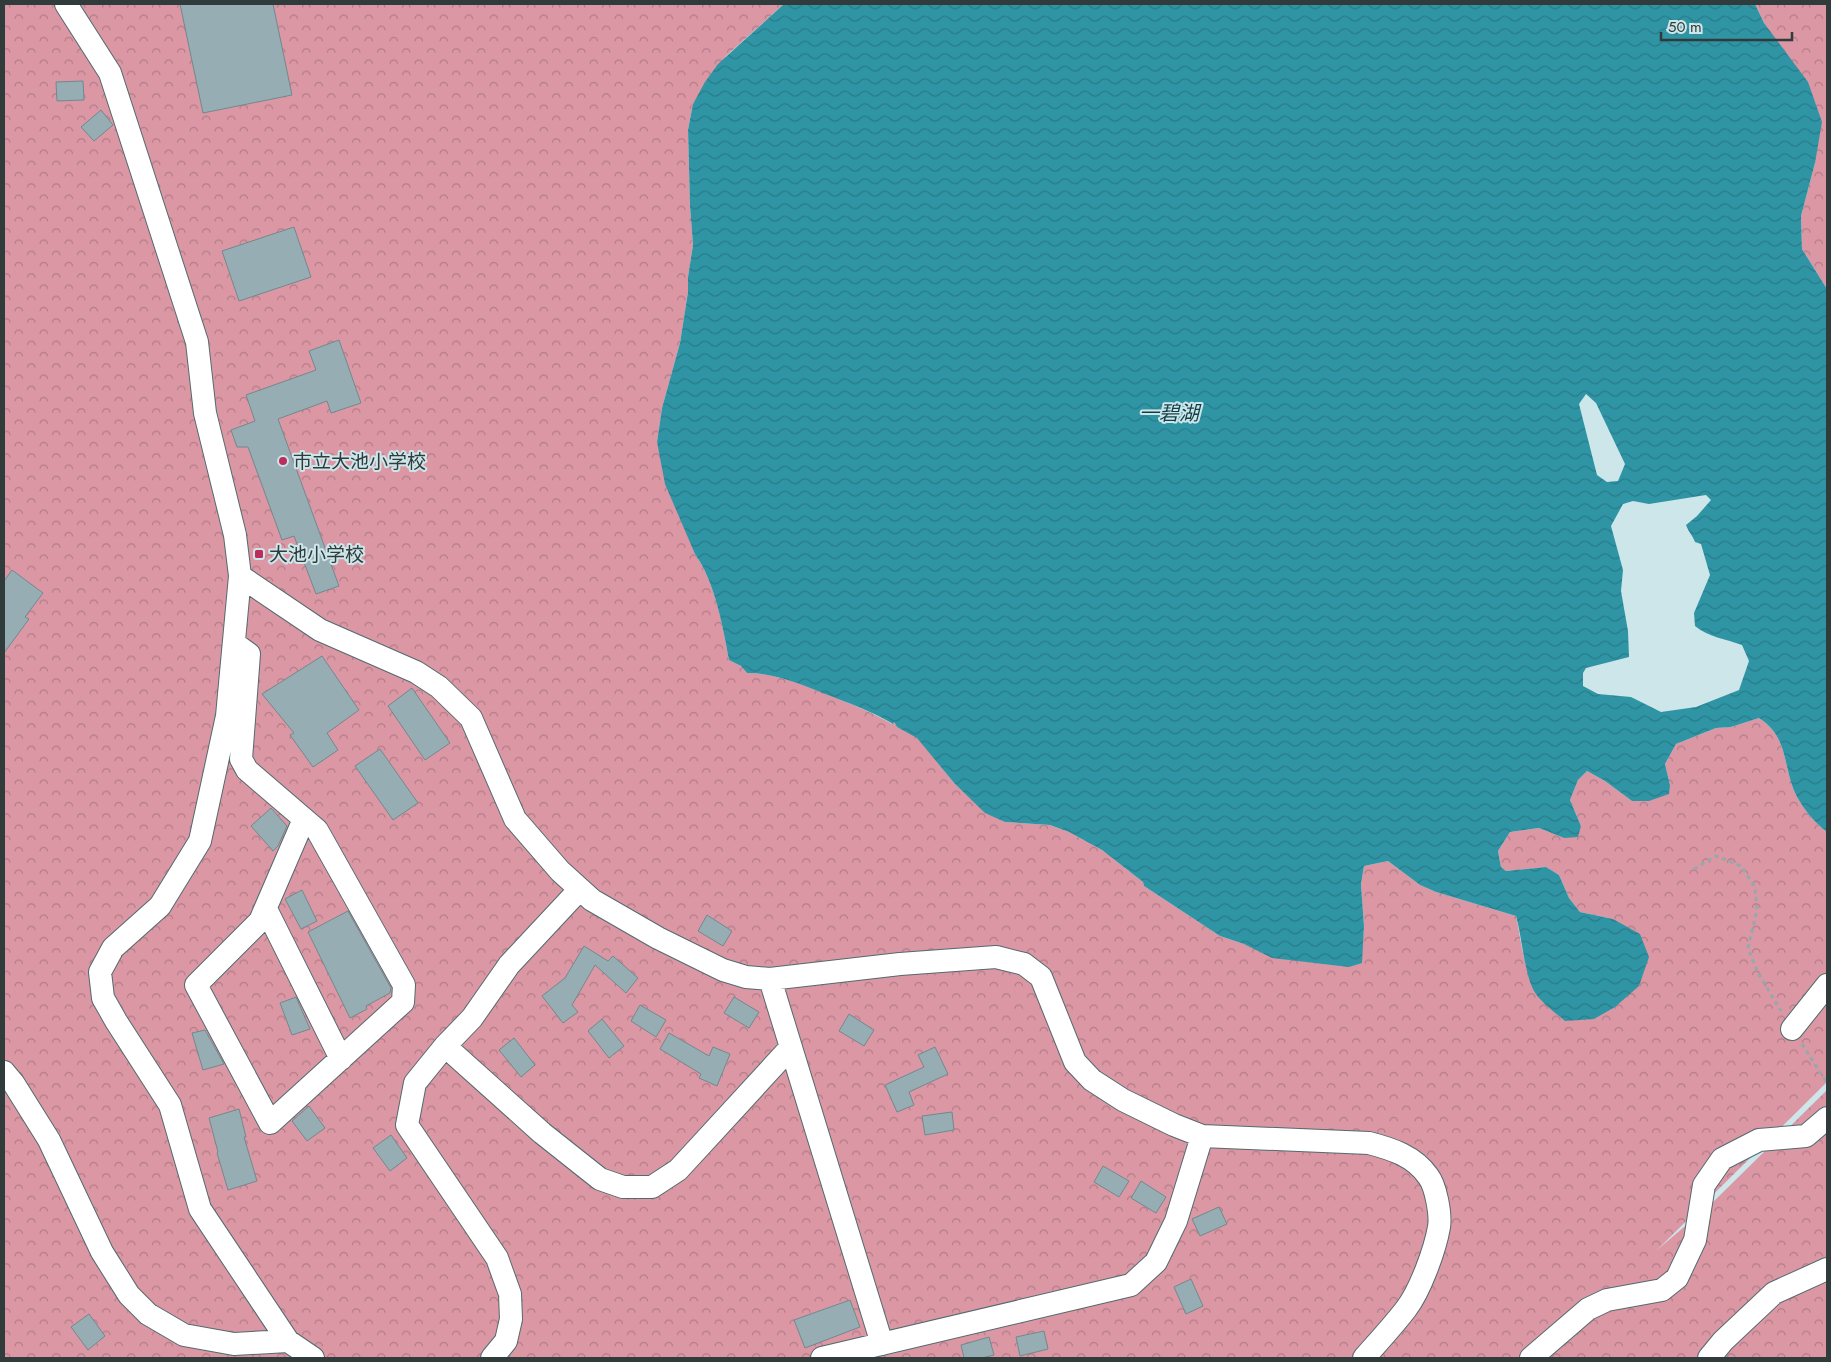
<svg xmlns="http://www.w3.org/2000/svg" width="1831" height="1362" viewBox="0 0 1831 1362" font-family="Jost,'Noto Sans JP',sans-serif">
  <defs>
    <pattern id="forest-crowns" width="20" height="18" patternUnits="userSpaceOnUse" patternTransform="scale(1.25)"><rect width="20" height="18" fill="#db97a4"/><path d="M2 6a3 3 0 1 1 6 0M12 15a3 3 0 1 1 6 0" fill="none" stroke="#b27c87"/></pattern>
    <pattern id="water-waves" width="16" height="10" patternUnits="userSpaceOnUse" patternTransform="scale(1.25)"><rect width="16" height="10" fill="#2f95a5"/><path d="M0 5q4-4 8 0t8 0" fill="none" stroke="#287b88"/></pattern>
  </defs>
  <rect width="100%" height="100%" fill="#cce6ea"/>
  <path fill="url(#forest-crowns)" d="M4,4H784L726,56L693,104L688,130L690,206L693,245L688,277V292L680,343L662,408L657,442L695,554C715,582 723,626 729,660L741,666L747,673C775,673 803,685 829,695C851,704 872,712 892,724L893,721L897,727L917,737L955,784L970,798L1005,822L1050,825L1069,832L1102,850L1143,882L1144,886L1220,936L1290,959L1308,962L1361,963L1364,926L1361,884L1364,866L1388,861L1420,885L1436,892L1516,916C1522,944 1524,978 1543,1002L1613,919L1580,912L1569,898L1559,875L1546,867L1506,871L1501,867L1498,851L1510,832L1539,828L1564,838L1581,826L1570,800L1578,780L1587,771L1605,781L1632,801L1670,785L1665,764L1676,744L1716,728L1731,727L1759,718C1790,738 1782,768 1797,797C1805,811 1814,822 1827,832V1082L1657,1250L1711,1204L1827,1090V1358H4Z
    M1755,4H1827V289L1802,249L1801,216L1815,163L1764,23Z"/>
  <path fill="url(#water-waves)" fill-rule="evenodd" d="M784,4H1755L1764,23L1808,82L1822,122L1815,163L1801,216L1802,249L1827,289V832C1814,822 1805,811 1797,797C1782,768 1790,738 1759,718L1731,727L1716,728L1676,744L1665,764L1670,785L1669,794L1649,801H1632L1605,781L1587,771L1578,780L1570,800L1581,826L1578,837L1564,838L1539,828L1510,832L1498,851L1501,867L1506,871L1546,867L1559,875L1569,898L1580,912L1613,919L1640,934L1649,957L1639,986L1615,1007L1594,1019L1565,1021C1555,1012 1541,1003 1534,991C1524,972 1522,937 1516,916L1436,892L1420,885L1388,861L1364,866L1361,884L1364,926L1362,963L1349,967L1272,958L1244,944L1220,936L1144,886L1143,882L1102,850L1069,832L1050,825L1005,822L985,813L955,784L917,738L897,727L894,722L893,724C871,711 849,703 825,694C800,684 774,673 747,673L741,666L729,660C723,627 715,582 695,554L665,484L657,442L662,408L680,343L688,292V277L693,245L690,206L688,130L693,104L705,82L718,64ZM1586,394L1596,403L1625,464L1618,481L1607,482L1597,475L1579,404ZM1706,495L1711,500L1697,516L1686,525C1689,533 1693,536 1695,542L1701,544L1710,575L1694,613L1695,626C1708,637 1726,639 1742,645L1749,661L1739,690L1696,707L1661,712L1631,697L1598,694L1583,686V673L1586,668L1629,657L1628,631L1621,591L1623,570L1611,526L1623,504L1633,501L1649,504Z"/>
  <path fill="#96aeb3" stroke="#71898d" d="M180,4H273L292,95L203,113Z
    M83,81L84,100L57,101L56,82Z
    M101,110L113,125L94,141L81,127Z
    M294,227L311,277L239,301L222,251Z
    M339,340L361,403L331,413L327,401L278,419L339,586L316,594L294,536L282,540L248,447H237L231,430L255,421L246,395L316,370L309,351Z
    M12,570L43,593L25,617L29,619L4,653V581Z
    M322,656L359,710L327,733L338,750L313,767L290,735L294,733L262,694Z
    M412,688L450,743L425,760L388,706Z
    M380,749L418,803L393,820L355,766Z
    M271,808L287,826L278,846L273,851L251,826Z
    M302,890L317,921L301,929L285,899Z
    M348,911L391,988L390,993L366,1006L367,1009L350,1018L308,932Z
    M707,915L732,931L723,946L698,931Z
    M584,946L608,961L613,956L638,978L626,993L595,965L572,1005L578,1012L563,1023L542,996L565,978Z
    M296,997L310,1029L292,1035L280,1003Z
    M734,997L759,1012L749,1028L724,1013Z
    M640,1005L666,1020L656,1037L631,1021Z
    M849,1014L874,1030L864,1046L839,1031Z
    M602,1019L624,1046L609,1058L588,1031Z
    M205,1030L224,1064L203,1070L192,1033Z
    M669,1033L709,1056L713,1047L730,1054L717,1086L699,1078L701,1074L660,1049Z
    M514,1038L535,1065L521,1077L499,1050Z
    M935,1047L948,1074L909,1092L914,1105L897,1112L885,1085L924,1067L918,1055Z
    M309,1106L325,1128L307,1141L292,1121Z
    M239,1109L246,1137H244L257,1181L228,1190L217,1153L218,1152L209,1118Z
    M952,1112L954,1130L925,1135L922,1116Z
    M391,1135L407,1158L390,1171L373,1148Z
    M1103,1166L1129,1181L1119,1197L1094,1182Z
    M1141,1181L1166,1197L1156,1213L1131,1198Z
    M1219,1207L1227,1224L1200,1236L1192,1219Z
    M1191,1279L1203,1306L1186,1314L1174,1287Z
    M850,1300L860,1327L805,1348L794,1320Z
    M89,1314L105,1336L88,1350L71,1327Z
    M1044,1331L1048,1349L1020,1356L1016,1337Z
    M989,1337L994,1355L982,1358H964L961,1345Z"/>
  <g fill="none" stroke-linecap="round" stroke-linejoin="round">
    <g stroke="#536a6e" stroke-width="24">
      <path id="minor" d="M66,4L110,73L197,342L205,413L235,535L240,576L227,716L200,841L160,906L113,948L100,972L103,998L116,1021L170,1105L200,1209L288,1341L313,1358
        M240,576L320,630L416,672L439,687L471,718L515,819L560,871L592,900L658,938L723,970L746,977L770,979L900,964L996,957L1024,964L1041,977L1075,1062L1092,1080L1123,1100L1174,1125L1202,1136L1369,1143C1392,1149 1414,1156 1428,1176C1436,1186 1441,1215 1439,1227C1435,1250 1420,1291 1406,1309C1393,1326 1378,1342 1364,1358
        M234,643L249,654L241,759L247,770L317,830L404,985L403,1002L270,1123L196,985L260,921L304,819
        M266,909L341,1059
        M770,979L882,1344
        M1792,1029L1827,985
        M445,1046L542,1133L600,1179L623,1187H652L678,1170L791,1047
        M4,1072L14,1084L49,1140L102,1252L129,1295L148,1314L184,1335L234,1344L288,1341
        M492,1358L506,1341L511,1319L510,1294L497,1258L407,1125L415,1083L445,1046L472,1018L509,965L580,889
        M822,1358L1131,1285L1156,1262L1176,1221L1202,1136
        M1531,1358L1588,1309L1607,1300L1662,1290L1677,1278L1695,1240L1704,1185L1722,1159L1759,1140L1806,1136L1827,1118
        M1709,1358L1723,1341L1774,1293L1827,1269"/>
    </g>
    <path stroke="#94a9ac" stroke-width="3" stroke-dasharray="4 4" stroke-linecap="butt" d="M1694,869L1716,856L1741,866L1755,887L1757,910L1748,948L1758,973L1781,1011
      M1802,1044L1827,1083"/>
    <use href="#minor" stroke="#fff" stroke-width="22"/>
  </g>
  <g fill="#bc2d5b" stroke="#cce6ea" stroke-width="2">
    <circle cx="283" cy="461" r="5"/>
    <rect x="254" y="549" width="10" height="10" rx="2.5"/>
  </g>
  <g text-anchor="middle" stroke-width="4" stroke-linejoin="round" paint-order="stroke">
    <g font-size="19" fill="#303b3c" stroke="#cce6ea" text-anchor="start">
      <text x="293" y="468">市立大池小学校</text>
      <text x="269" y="561">大池小学校</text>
    </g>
    <g font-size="20" font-style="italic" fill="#113e45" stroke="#cce6ea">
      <text x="1169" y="420">一碧湖</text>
    </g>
  </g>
  <rect width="1831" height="1362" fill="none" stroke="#303b3c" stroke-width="10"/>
  <path d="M1661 32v8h131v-8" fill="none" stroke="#303b3c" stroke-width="2.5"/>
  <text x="1668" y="32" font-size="15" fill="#303b3c" stroke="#cce6ea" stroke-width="4" paint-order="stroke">50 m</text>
</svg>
